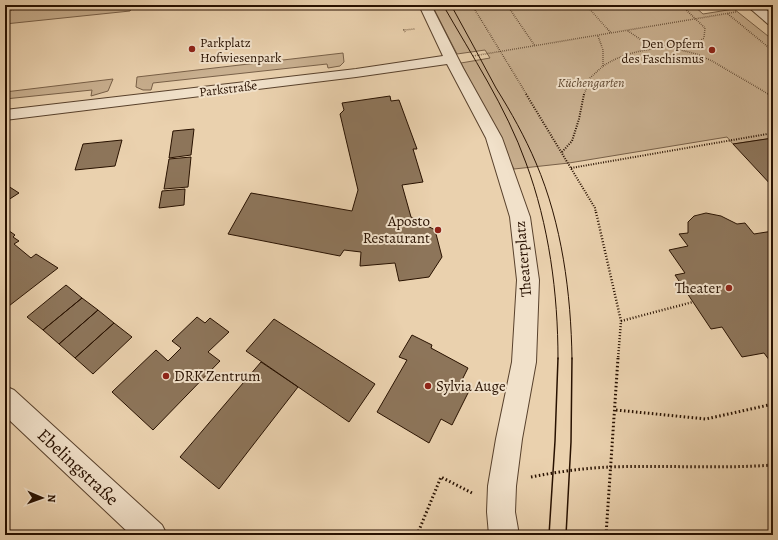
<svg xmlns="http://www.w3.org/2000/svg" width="778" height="540" viewBox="0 0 778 540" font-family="Alegreya,serif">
  <rect width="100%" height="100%" fill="#ead1ae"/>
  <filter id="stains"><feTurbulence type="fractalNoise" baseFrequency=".005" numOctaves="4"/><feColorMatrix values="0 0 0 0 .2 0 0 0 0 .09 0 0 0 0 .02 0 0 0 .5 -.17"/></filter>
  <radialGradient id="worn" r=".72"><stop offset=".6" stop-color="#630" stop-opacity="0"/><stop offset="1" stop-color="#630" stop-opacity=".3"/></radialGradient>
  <path fill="#c9b090" stroke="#786048" d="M5,5H134L130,11L5,24Z
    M432,5H693L703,14L734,9L773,40V138L733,144L727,137L569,163L514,169L461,63L490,58L485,50L457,54Z
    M343,53L344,62L340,66L328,68L327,64L153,83L151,90H143L136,87L137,77Z
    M113,79L108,91L91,96L92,90L5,99V92Z"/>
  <path fill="#8d755a" stroke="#281100" d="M390,96L391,101L399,100L417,149H413L423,182L402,185L411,217L435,230L442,257L429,277L399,281L395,263L360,266L361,252L344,250L340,256L228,234L251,193L352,211L358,190L340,114L344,110L342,103Z
    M194,129L191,155L169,158L173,131Z
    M773,138V187L733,144Z
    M122,140L115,166L75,170L83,144Z
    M191,157L188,187L164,189L169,159Z
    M5,184L19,193L5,202Z
    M185,189L184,205L159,208L162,191Z
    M706,213L721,216L737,224L745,223L754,234L773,231V365L764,353L742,357L722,327L711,329L675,275L685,273L669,250L688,246L679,234L688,233V222L694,216Z
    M5,228L15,235L13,237L19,241L14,244L31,258L36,254L58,268L5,309Z
    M66,285L82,298L43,330L27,317Z
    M82,298L98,310L59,344L43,330Z
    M98,310L114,323L75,358L59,344Z
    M197,317L205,323L210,318L229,332L208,352L220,361L153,430L112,392L156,350L168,361L181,348L172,341Z
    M274,319L375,384L349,422L246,351Z
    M114,323L132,337L93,374L75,358Z
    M412,335L432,345L431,348L468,368L460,384L470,389L452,425L441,419L429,443L377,412L407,360L399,357Z
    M261,362L298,387L219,489L180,457Z"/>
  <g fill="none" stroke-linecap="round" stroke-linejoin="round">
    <g stroke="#58412c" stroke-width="2">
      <path id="minor" d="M419,5H431L463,68L502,138L530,217L539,280L536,362L522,439L516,486L515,512L519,535H489L487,512L488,486L496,439L512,362L517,280L510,217L486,138L447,64L356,77L5,120V110L356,69L443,56Z
        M746,5H760L773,15V25L768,24Z
        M5,386L14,390L162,525L167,535H131L5,416Z"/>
    </g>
    <path stroke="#281100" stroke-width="1.5" stroke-dasharray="0.5 1.5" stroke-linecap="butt" d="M472,5L527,95
      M507,5L535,46
      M586,5L611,33
      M5,11L37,5
      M728,14L773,51
      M628,31L643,41L697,54L712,61L770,95
      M405,32L404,30L415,29
      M667,47L695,44L704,38L705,28L681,5
      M473,56L736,12
      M603,66C622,54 640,50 662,48
      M584,95L590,78L603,66V50L598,36"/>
    <path stroke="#281100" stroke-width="2" stroke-dasharray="1 1.5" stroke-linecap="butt" d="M526,94L595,208L596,213
      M768,94L773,97
      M562,152L572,141L579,119L584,94
      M571,168L773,133"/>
    <path stroke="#281100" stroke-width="2.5" stroke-dasharray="1 2" stroke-linecap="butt" d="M596,212L621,321L618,359
      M621,321L693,302"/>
    <path stroke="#281100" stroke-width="3" stroke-dasharray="1.5 2.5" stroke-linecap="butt" d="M616,410L706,419L773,404
      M531,477C557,472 584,468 610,467C665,465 719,469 773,465
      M417,535L441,477L474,494
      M606,535L618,358"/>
    <use href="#minor" fill="#f1e1ca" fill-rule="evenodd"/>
    <path stroke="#281100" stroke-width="1" d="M443,5C472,56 506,107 526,163C549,225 558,293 558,359
      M451,5C466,32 481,60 496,88C511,112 525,137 536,163C562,224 571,293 572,359"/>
    <path stroke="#281100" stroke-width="1.5" d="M549,535L555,441L558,358
      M566,535L571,442L572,358"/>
  </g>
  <g fill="#8f2418" stroke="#f1e1ca" stroke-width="1.5">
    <circle cx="192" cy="49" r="4"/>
    <circle cx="712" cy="50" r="4"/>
    <circle cx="438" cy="230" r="4"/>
    <circle cx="729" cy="288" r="4"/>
    <circle cx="166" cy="376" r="4"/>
    <circle cx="428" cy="386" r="4"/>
  </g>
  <g text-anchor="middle" stroke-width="4" stroke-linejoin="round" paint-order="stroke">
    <g font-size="13" fill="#281100" stroke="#f1e1ca" text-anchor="start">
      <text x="200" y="47">Parkplatz<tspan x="200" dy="15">Hofwiesenpark</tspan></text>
      <text x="704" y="48" text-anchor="end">Den Opfern<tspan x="704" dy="15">des Faschismus</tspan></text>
    </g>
    <g font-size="13" font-style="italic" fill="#604932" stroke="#f1e1ca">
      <text x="591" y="87">Küchengarten</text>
    </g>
    <g font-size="13" fill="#281100" stroke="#f1e1ca">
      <text transform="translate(228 88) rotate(-7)" y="5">Parkstraße</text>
    </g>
    <g font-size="15" fill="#281100" stroke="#f1e1ca" text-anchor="end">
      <text x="430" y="226">Aposto<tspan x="430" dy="17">Restaurant</tspan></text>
      <text x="721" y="293">Theater</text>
      <text x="174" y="381" text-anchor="start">DRK Zentrum</text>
      <text x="436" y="391" text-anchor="start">Sylvia Auge</text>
    </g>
    <g font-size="15" fill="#281100" stroke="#f1e1ca">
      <text transform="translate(523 259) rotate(-95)" y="5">Theaterplatz</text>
    </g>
    <g font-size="18" fill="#281100" stroke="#f1e1ca">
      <text transform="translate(78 467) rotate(43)" y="6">Ebelingstraße</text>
    </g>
  </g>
  <rect width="778" height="540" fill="none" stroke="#ead1ae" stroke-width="20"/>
  <rect x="6" y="6" width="766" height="528" fill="none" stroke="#281100" stroke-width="2"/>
  <rect x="10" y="10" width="758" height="520" fill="none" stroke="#281100"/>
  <g transform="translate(42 498) rotate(92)" stroke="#f1e1ca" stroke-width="3" paint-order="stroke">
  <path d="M0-3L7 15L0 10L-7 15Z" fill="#281100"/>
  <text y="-6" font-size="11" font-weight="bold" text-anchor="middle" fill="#281100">N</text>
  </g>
  <rect width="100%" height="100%" filter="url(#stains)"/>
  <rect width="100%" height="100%" fill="url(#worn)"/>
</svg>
